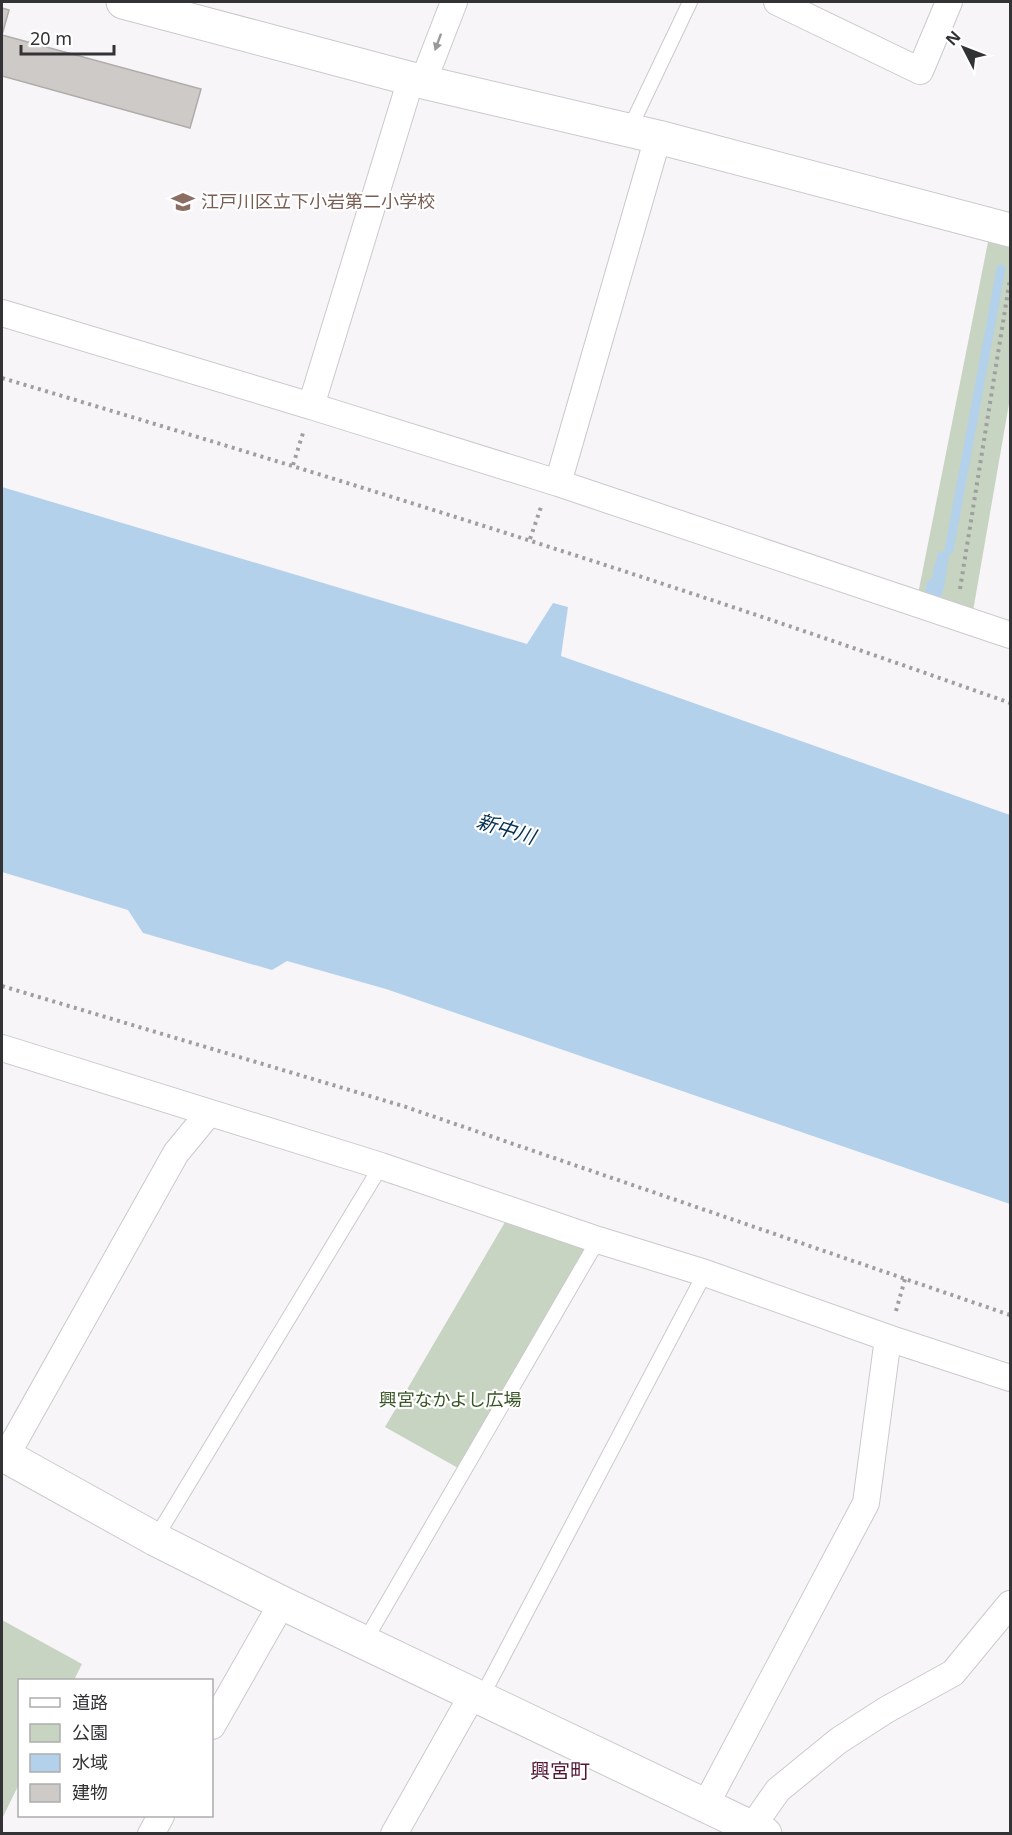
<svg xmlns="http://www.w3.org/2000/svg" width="1012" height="1835" viewBox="0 0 1012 1835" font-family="'Noto Sans','Noto Sans JP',sans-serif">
  <rect width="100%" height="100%" fill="#f7f5f8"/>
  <path fill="#c7d4c1" d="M988,242L1010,247V398L972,617L917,599Z
    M508,1217L589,1245L458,1468L385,1427Z
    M2,1620L82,1664L74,1680H20L19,1784L2,1819Z"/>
  <path fill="#b4d1ec" d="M2,487L527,644L553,603L568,607L561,656L1010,815V1204L386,989L287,961L272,970L143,933L128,910L2,872Z
    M939,551L950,553C945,569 947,590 937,603L925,595L927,582L933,577V570Z"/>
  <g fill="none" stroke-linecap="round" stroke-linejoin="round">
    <path stroke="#b4d1ec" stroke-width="9" d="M949,550L1001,269"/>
  </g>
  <path fill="#cecac8" stroke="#afaca9" stroke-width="1.5" d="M2,8L9,10L2,35L201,89L190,128L2,76Z"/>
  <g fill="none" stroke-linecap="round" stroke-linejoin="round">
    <g stroke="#cbc9cc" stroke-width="16">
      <path id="service" d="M629,130L690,2
        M155,1539L381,1166
        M365,1641L598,1240
        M481,1698L705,1273"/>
    </g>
    <g stroke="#cbc9cc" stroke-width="28">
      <path id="minor" d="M777,2L920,71L949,2
        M423,82L454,2
        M2,313L311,406L411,79
        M311,406L558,483L1010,635
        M558,483L658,137
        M2,1048L381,1166L598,1240L705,1273L888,1338L1010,1378
        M6,1456L176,1153L209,1113
        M212,1726L282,1603
        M705,1806L866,1503L888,1338
        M151,1834L161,1816
        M394,1834L473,1694
        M747,1834L778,1790L838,1741L886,1710L953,1673L1010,1604"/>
    </g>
    <g stroke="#cbc9cc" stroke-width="35">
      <path id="tertiary" d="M123,2L423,82L658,137L1010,230
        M2,1454L155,1539L282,1603L765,1834"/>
    </g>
    <path stroke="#9f9ea0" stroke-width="4" stroke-dasharray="3 4.5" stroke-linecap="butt" d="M2,378C340,479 678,584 1010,703
      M293,465L303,433
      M530,539L541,507
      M960,589L1010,279
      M2,986L403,1106L1010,1315
      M896,1311L905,1279"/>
    <use href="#service" stroke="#fff" stroke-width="14"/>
    <use href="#minor" stroke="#fff" stroke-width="26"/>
    <use href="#tertiary" stroke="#fff" stroke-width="33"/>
  </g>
  <defs><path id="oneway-solid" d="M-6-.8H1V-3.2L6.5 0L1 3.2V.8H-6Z" transform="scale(1.5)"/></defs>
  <use fill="#99989a" href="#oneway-solid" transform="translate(438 42) rotate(110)"/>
  <defs>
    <g id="school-bare" transform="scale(1.8)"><path d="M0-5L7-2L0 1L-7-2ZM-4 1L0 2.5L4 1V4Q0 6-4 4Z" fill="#8d6e63" stroke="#fff" stroke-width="2.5" paint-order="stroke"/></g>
  </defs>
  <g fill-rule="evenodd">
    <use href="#school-bare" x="183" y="202"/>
  </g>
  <g text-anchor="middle" stroke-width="4.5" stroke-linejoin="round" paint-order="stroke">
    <g font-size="18" fill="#785e54" stroke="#fff" text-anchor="start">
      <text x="201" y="208">江戸川区立下小岩第二小学校</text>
    </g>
    <g font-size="18" fill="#395526" stroke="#fff">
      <text x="450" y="1406">興宮なかよし広場</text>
    </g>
    <g font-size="20" font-style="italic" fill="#003053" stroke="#fff">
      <text transform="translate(506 829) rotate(17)" y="7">新中川</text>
    </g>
    <g font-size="20" fill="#551432" stroke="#fff">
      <text x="560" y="1778">興宮町</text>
    </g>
  </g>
  <rect width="1012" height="1835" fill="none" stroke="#333234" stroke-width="6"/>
  <rect x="18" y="1679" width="195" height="138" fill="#ffffff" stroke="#adadae" stroke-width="1.5"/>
  <rect x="30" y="1698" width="30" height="9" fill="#ffffff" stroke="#adadae" stroke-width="1.5"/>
  <text x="72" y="1709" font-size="18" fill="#333234">道路</text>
  <rect x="30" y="1724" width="30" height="18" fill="#c7d4c1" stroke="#adadae" stroke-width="1.5"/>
  <text x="72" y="1739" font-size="18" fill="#333234">公園</text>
  <rect x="30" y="1754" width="30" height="18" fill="#b4d1ec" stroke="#adadae" stroke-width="1.5"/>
  <text x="72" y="1769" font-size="18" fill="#333234">水域</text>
  <rect x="30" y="1784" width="30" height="18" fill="#cecac8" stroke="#adadae" stroke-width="1.5"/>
  <text x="72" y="1799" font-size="18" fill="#333234">建物</text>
  <g transform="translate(964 48) rotate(312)" stroke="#ffffff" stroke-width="4.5" paint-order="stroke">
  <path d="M0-4.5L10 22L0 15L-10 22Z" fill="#333234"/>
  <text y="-9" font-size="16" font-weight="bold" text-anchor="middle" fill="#333234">N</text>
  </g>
  <path d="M21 45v9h93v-9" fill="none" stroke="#333234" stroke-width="3"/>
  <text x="30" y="45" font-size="18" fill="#333234" stroke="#ffffff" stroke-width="4.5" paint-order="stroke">20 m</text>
</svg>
